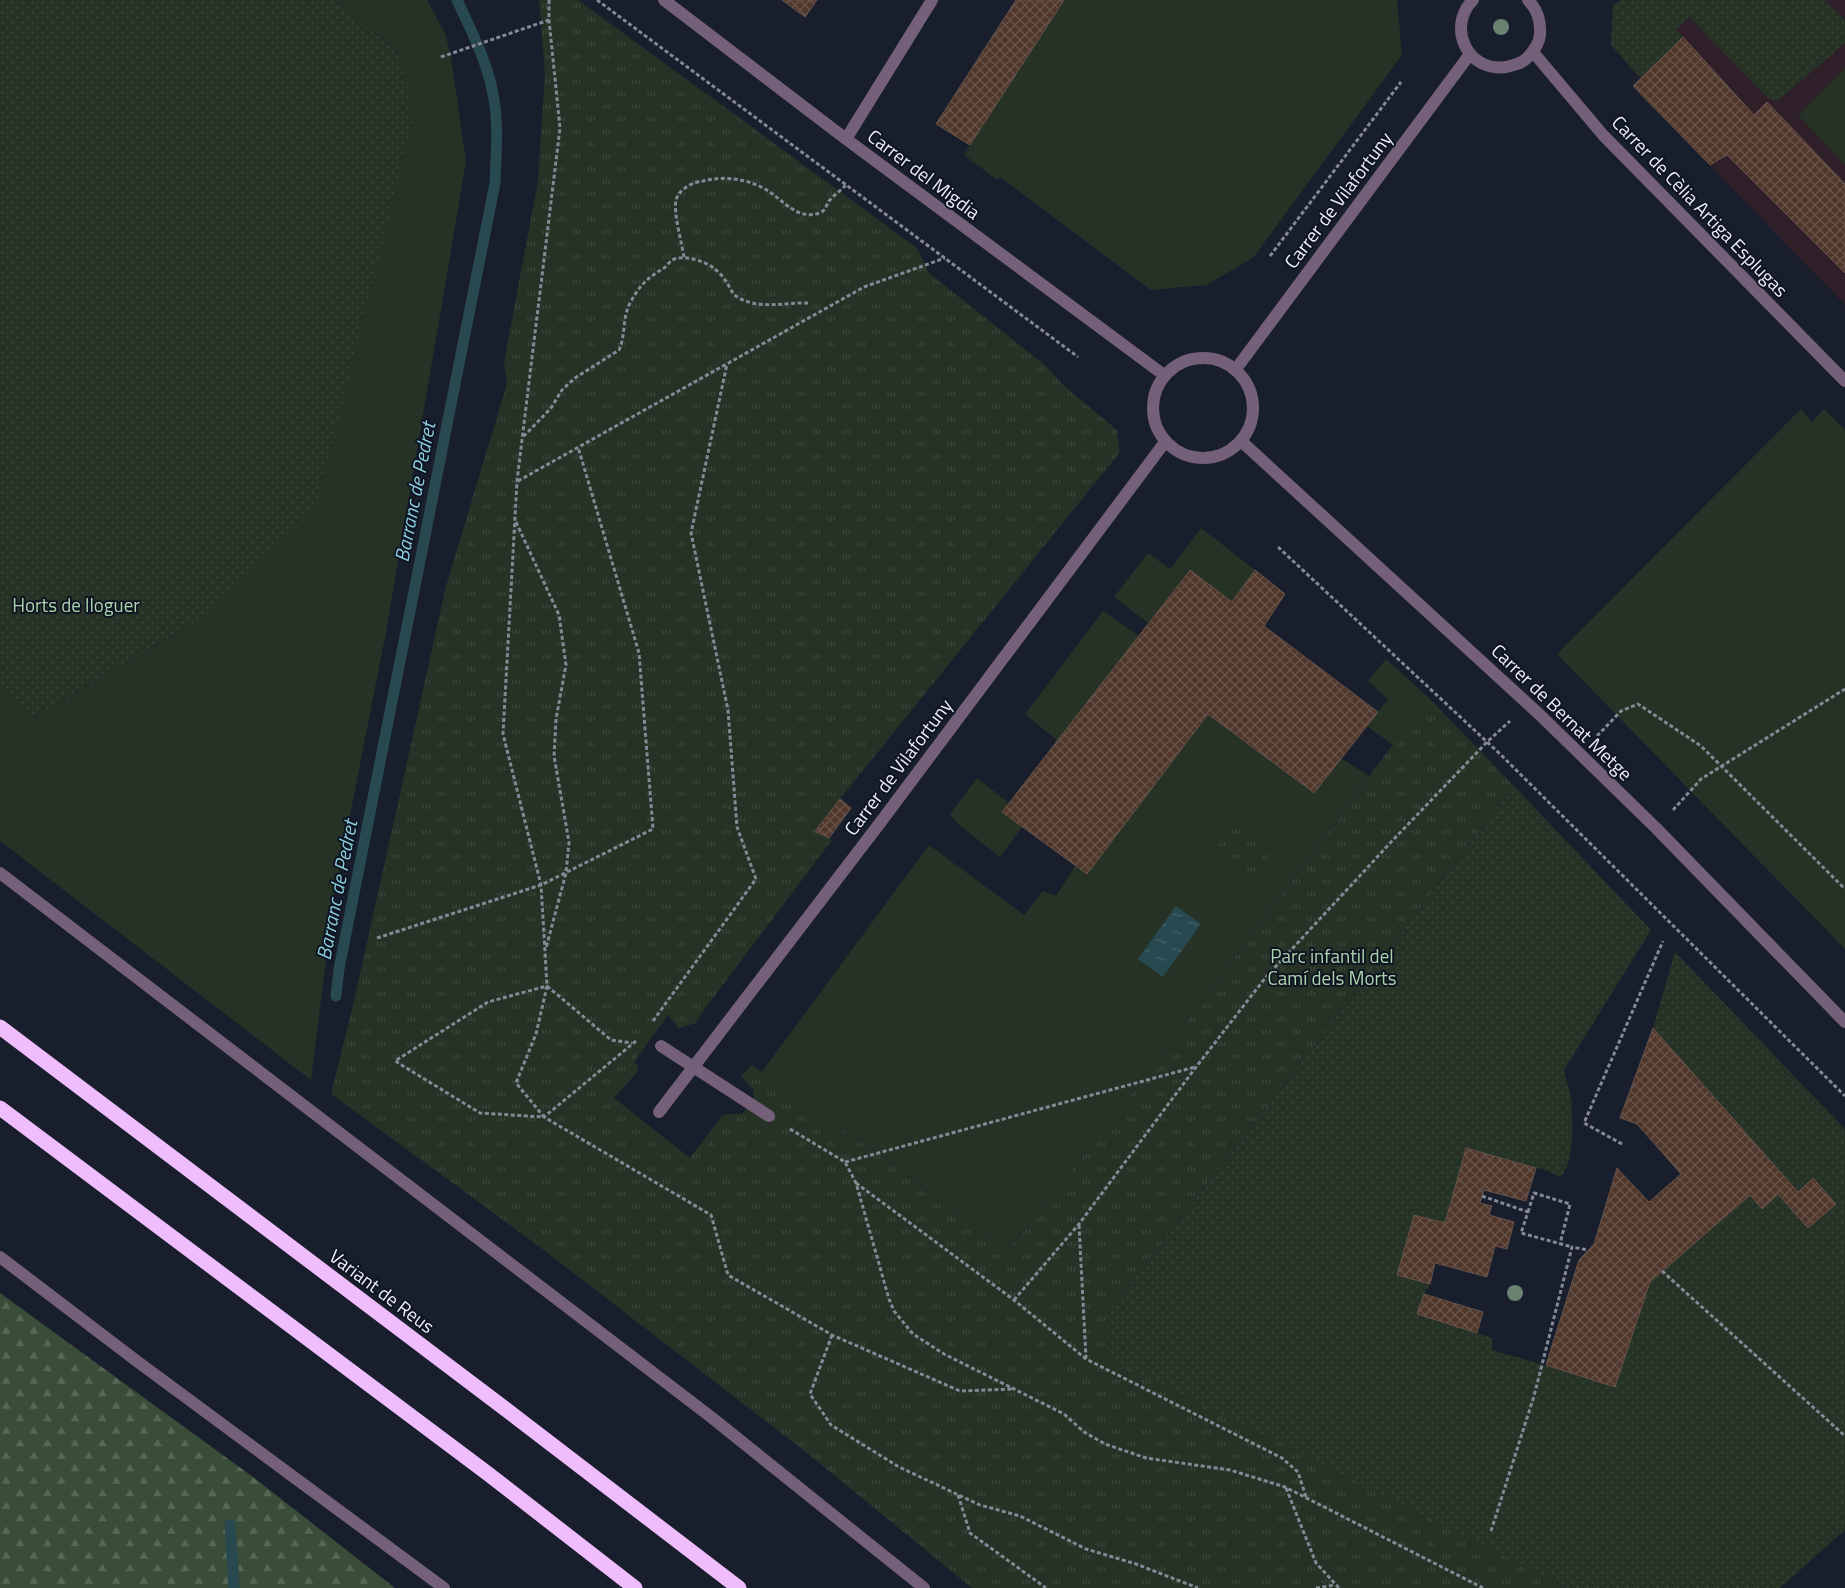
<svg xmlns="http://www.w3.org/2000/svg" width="1845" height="1588" viewBox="0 0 1845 1588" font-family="'Titillium Web',sans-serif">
<defs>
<pattern id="forest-firs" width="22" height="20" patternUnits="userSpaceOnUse" patternTransform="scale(1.25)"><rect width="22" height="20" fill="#394d39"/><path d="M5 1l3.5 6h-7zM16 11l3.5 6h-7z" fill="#566756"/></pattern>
<pattern id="park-tufts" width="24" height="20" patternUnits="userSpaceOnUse" patternTransform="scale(1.25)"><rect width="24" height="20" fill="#253225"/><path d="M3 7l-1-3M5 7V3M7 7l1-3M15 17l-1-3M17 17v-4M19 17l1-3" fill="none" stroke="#3a463b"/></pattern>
<pattern id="garden-dots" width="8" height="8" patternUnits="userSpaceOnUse" patternTransform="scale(1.25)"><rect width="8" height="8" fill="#253225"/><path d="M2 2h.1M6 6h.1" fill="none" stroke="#3a463b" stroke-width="1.8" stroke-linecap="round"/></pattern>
<pattern id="water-ripples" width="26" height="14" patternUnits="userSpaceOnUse" patternTransform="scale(1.25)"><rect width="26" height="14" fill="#27494f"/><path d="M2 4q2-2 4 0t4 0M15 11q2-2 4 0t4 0" fill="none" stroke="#466469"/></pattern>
<pattern id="building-cross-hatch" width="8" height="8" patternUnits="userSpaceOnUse" patternTransform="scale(1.25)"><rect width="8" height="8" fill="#50372b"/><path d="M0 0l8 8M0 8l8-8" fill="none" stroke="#69544a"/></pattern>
</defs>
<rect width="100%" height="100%" fill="#181e2c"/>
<!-- education -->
<path fill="#2f1f29" d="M 1621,0 L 1845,0 L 1845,305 L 1633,86 L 1640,78 L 1611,45 L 1613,5 Z"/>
<!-- grass -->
<path fill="#253225" d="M 335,0 L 427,0 L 446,35 L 453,70 L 466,162 L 387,627 L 334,897 L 311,1080 L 0,841 L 0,683 L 34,718 L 193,623 L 401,55 Z
M 1064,0 L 1397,0 L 1402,55 L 1253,258 L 1206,285 L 1151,290 L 1000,177 L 997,180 L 964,155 Z
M 1845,68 L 1845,165 L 1798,115 Z
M 1801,409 L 1812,422 L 1824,409 L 1845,430 L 1845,949 L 1557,654 Z
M 1201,528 L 1255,570 L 1232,602 L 1189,570 L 1148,623 L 1114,597 L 1148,553 L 1170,569 Z
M 1103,611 L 1139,636 L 1058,741 L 1025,714 Z
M 1386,659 L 1428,697 L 1393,745 L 1367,726 L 1388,699 L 1368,681 Z
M 1208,714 L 1313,793 L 1341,758 L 1369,776 L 1180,1031 L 1008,1251 L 883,1156 L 835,1126 L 761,1073 L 929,845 L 1024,915 L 1043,891 L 1056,896 L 1075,866 L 1087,873 Z
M 977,778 L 1009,803 L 1002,812 L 1022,827 L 1000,857 L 958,824 L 950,814 Z"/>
<!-- forest -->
<path fill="url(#forest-firs)" d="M 0,1293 L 253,1477 L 395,1588 L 0,1588 Z"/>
<!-- park -->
<path fill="url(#park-tufts)" d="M 539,0 L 578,0 L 917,248 L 929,273 L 1046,366 L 1063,385 L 1117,430 L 1120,452 L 815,830 L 832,840 L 698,1018 L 696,1023 L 679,1028 L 668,1015 L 634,1062 L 638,1066 L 638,1071 L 614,1098 L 690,1158 L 721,1117 L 726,1114 L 742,1114 L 754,1099 L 753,1089 L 741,1076 L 752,1065 L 835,1126 L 883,1156 L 1008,1251 L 1180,1031 L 1428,697 L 1514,786 L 1108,1313 L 1556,1581 L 1564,1588 L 972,1588 L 807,1453 L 532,1241 L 331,1094 L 356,992 L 446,586 L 507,384 L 504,362 L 538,181 L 545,74 Z
M 1238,819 L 1277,846 L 1250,881 L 1211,854 Z"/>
<!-- garden -->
<path fill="url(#garden-dots)" d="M 0,0 L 335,0 L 401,55 L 413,122 L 316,510 L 193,623 L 34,718 L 0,683 Z
M 1621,0 L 1824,0 L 1845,20 L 1845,43 L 1780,99 L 1774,101 L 1768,98 L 1689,17 L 1676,29 L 1683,37 L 1640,78 L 1611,45 L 1613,5 Z
M 1514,786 L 1651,930 L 1564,1070 C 1566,1079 1569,1088 1571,1097 C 1573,1116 1575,1165 1560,1177 L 1548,1171 L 1466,1148 L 1445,1223 L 1414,1215 L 1397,1275 L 1430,1284 L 1424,1294 L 1418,1314 L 1492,1338 L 1492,1350 L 1555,1368 L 1615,1387 L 1650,1282 L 1750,1195 L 1762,1208 L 1778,1194 L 1836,1204 L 1813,1179 L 1798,1192 L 1653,1028 L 1675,952 L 1845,1129 L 1845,1530 L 1780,1588 L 1564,1588 L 1556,1581 L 1108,1357 L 1108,1313 Z"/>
<!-- water -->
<path fill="url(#water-ripples)" d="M 1176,906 L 1201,924 L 1163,977 L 1138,959 Z"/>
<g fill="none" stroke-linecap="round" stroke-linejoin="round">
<!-- stream -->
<path stroke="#27494f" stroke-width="11" d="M 336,996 L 339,969 L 495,183 C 496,154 499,123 493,94 C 487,61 471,30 457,0
M 230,1525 L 234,1588"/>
</g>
<!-- building -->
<path fill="url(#building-cross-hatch)" stroke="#65524a" d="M 782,0 L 817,0 L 805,17 Z
M 1016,0 L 1064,0 L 970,145 L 936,124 Z
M 1683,37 L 1754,115 L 1767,102 L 1845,184 L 1845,273 L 1727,155 L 1710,165 L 1633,86 Z
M 1190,570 L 1232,602 L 1255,570 L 1285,594 L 1264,626 L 1378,712 L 1314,793 L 1208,714 L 1087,874 L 1002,812 Z
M 840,799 L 851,808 L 829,838 L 815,831 Z
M 1653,1028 L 1798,1192 L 1813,1178 L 1836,1204 L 1808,1228 L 1778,1194 L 1762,1209 L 1750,1195 L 1650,1282 L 1615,1387 L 1546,1365 L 1579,1260 L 1594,1244 L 1617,1168 L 1649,1202 L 1681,1174 L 1637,1124 L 1620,1118 Z
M 1466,1148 L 1536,1168 L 1526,1201 L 1484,1190 L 1480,1203 L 1492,1206 L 1489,1215 L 1514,1222 L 1507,1249 L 1495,1246 L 1487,1277 L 1435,1263 L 1430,1284 L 1397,1275 L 1414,1215 L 1445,1223 Z
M 1424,1294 L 1483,1312 L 1477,1333 L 1417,1314 Z"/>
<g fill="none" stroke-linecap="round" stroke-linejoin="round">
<!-- path -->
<path stroke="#858995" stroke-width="3" stroke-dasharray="4 2.5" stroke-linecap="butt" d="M 549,0 L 549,20 L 560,128 L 517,481 L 503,734 L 541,885 L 547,986 L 611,1040 L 632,1043
M 597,0 L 1078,357
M 441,57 L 549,20
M 1270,256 L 1401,82
M 684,257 C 682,244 673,212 676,200 C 679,189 693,182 703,181 C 723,176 744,178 763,188 C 780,196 794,219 816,214 C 818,214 822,212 823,211 C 826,208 827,204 829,201 C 834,195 841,190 846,185
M 523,436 L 526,434 L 551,408 L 562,390 L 575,378 L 619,350 C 626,335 622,318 630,303 C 640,285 647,278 664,268 C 667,266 669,262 672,260 C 684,254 705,261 715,269 C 718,272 723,276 725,280 C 730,286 731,294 739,298 C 761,310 785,302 810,303
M 518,481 L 864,287 L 945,258
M 516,522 L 559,615 L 566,665 L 556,719 L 554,756 L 569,842 L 566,873 L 546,948
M 1278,547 L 1500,754 L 1845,1096
M 1597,736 L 1621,711 L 1638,704 L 1701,746 L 1845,889
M 1673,810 L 1701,779 L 1845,689
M 377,938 L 541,885 L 653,829 L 639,653 L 578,447
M 547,986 L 536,1034 L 516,1083 L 544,1117 L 480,1113 L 395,1061 L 488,1002 Z
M 653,1021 L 756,879 L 737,827 L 728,710 L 691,533 L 727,364
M 636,1041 L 544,1117 L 711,1215 L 728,1275 L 832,1335 L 960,1391 L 1013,1389
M 790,1129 L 845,1162 L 856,1183 L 889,1299 L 894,1311 L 913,1334 L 944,1354 L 1064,1414 L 1084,1432 L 1105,1444 L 1146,1458 L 1230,1470 L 1285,1487 L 1483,1588
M 1622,1144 L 1584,1123 L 1663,941
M 845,1162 L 1195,1067
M 856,1183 L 1014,1300 L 1086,1359 L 1282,1458 L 1298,1472 L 1306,1497
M 1482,1196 L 1528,1212 L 1521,1233 L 1572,1247
M 1528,1212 L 1534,1193 L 1570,1204 L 1560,1244
M 1079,1225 L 1086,1358
M 1662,1271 L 1845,1436
M 1014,1300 L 1079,1224 L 1196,1067 L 1266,977 L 1393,840 L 1487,742 L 1510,721
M 832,1335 L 810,1394 L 831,1425 L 899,1467 L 980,1505 L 1020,1516 L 1086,1549 L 1136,1564 L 1198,1588
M 1286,1488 L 1316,1563 L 1339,1588
M 958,1495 L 970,1533 L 1046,1588
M 1491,1531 L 1534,1396 L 1572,1247 L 1588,1250
M 1316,1588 L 1335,1585"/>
<!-- minor -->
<path stroke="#746079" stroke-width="12" d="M 664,0 L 846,139 L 1164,375
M 1473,0 C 1446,27 1468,73 1506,67 C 1514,65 1521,64 1527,58 C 1533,52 1539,44 1540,35 C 1541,21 1538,10 1528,0
M 1533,52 L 1603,135 L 1845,381
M 846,139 L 932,0
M1153 408a50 50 0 1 1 100 0a50 50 0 1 1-100 0Z
M 1236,369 L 1470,54
M 1241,441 L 1540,715 L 1656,828 L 1845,1022
M 661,1046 L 769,1116
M 659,1112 L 880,823 L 1165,442"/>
<!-- tertiary -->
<path stroke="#746079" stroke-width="12" d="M 0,873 L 711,1417 L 924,1588
M 0,1257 L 138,1362 L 444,1588"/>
<!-- motorway -->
<path stroke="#efbdfc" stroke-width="15" d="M 0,1027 L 508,1411 L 739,1588
M 0,1108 L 487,1473 L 635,1588"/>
</g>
<!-- trees -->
<g fill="#698272">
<circle cx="1501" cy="27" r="8"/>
<circle cx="1515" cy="1293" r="8"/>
</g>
<g text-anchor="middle" stroke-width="4" stroke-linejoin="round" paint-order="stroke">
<!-- street labels -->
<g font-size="19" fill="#eaeef8" stroke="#0f1422">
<text transform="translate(924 174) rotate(37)" y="7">Carrer del Migdia</text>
<text transform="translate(1338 200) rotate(-53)" y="7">Carrer de Vilafortuny</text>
<text transform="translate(1700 206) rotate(46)" y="7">Carrer de Cèlia Artiga Esplugas</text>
<text transform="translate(1562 712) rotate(44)" y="7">Carrer de Bernat Metge</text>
<text transform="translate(898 767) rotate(-53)" y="7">Carrer de Vilafortuny</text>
<text transform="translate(382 1291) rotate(37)" y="7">Variant de Reus</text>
</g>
<!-- park labels -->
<g font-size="19" fill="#acd4ac" stroke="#0f1422">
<text x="76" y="612">Horts de lloguer</text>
<text x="1332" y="963">Parc infantil del<tspan x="1332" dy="22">Camí dels Morts</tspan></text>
</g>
<!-- water labels -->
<g font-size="20" font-style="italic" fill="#8bcfdc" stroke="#0f1422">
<text transform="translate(415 492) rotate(-79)" y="7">Barranc de Pedret</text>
<text transform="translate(337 890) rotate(-79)" y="7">Barranc de Pedret</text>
</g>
</g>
</svg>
